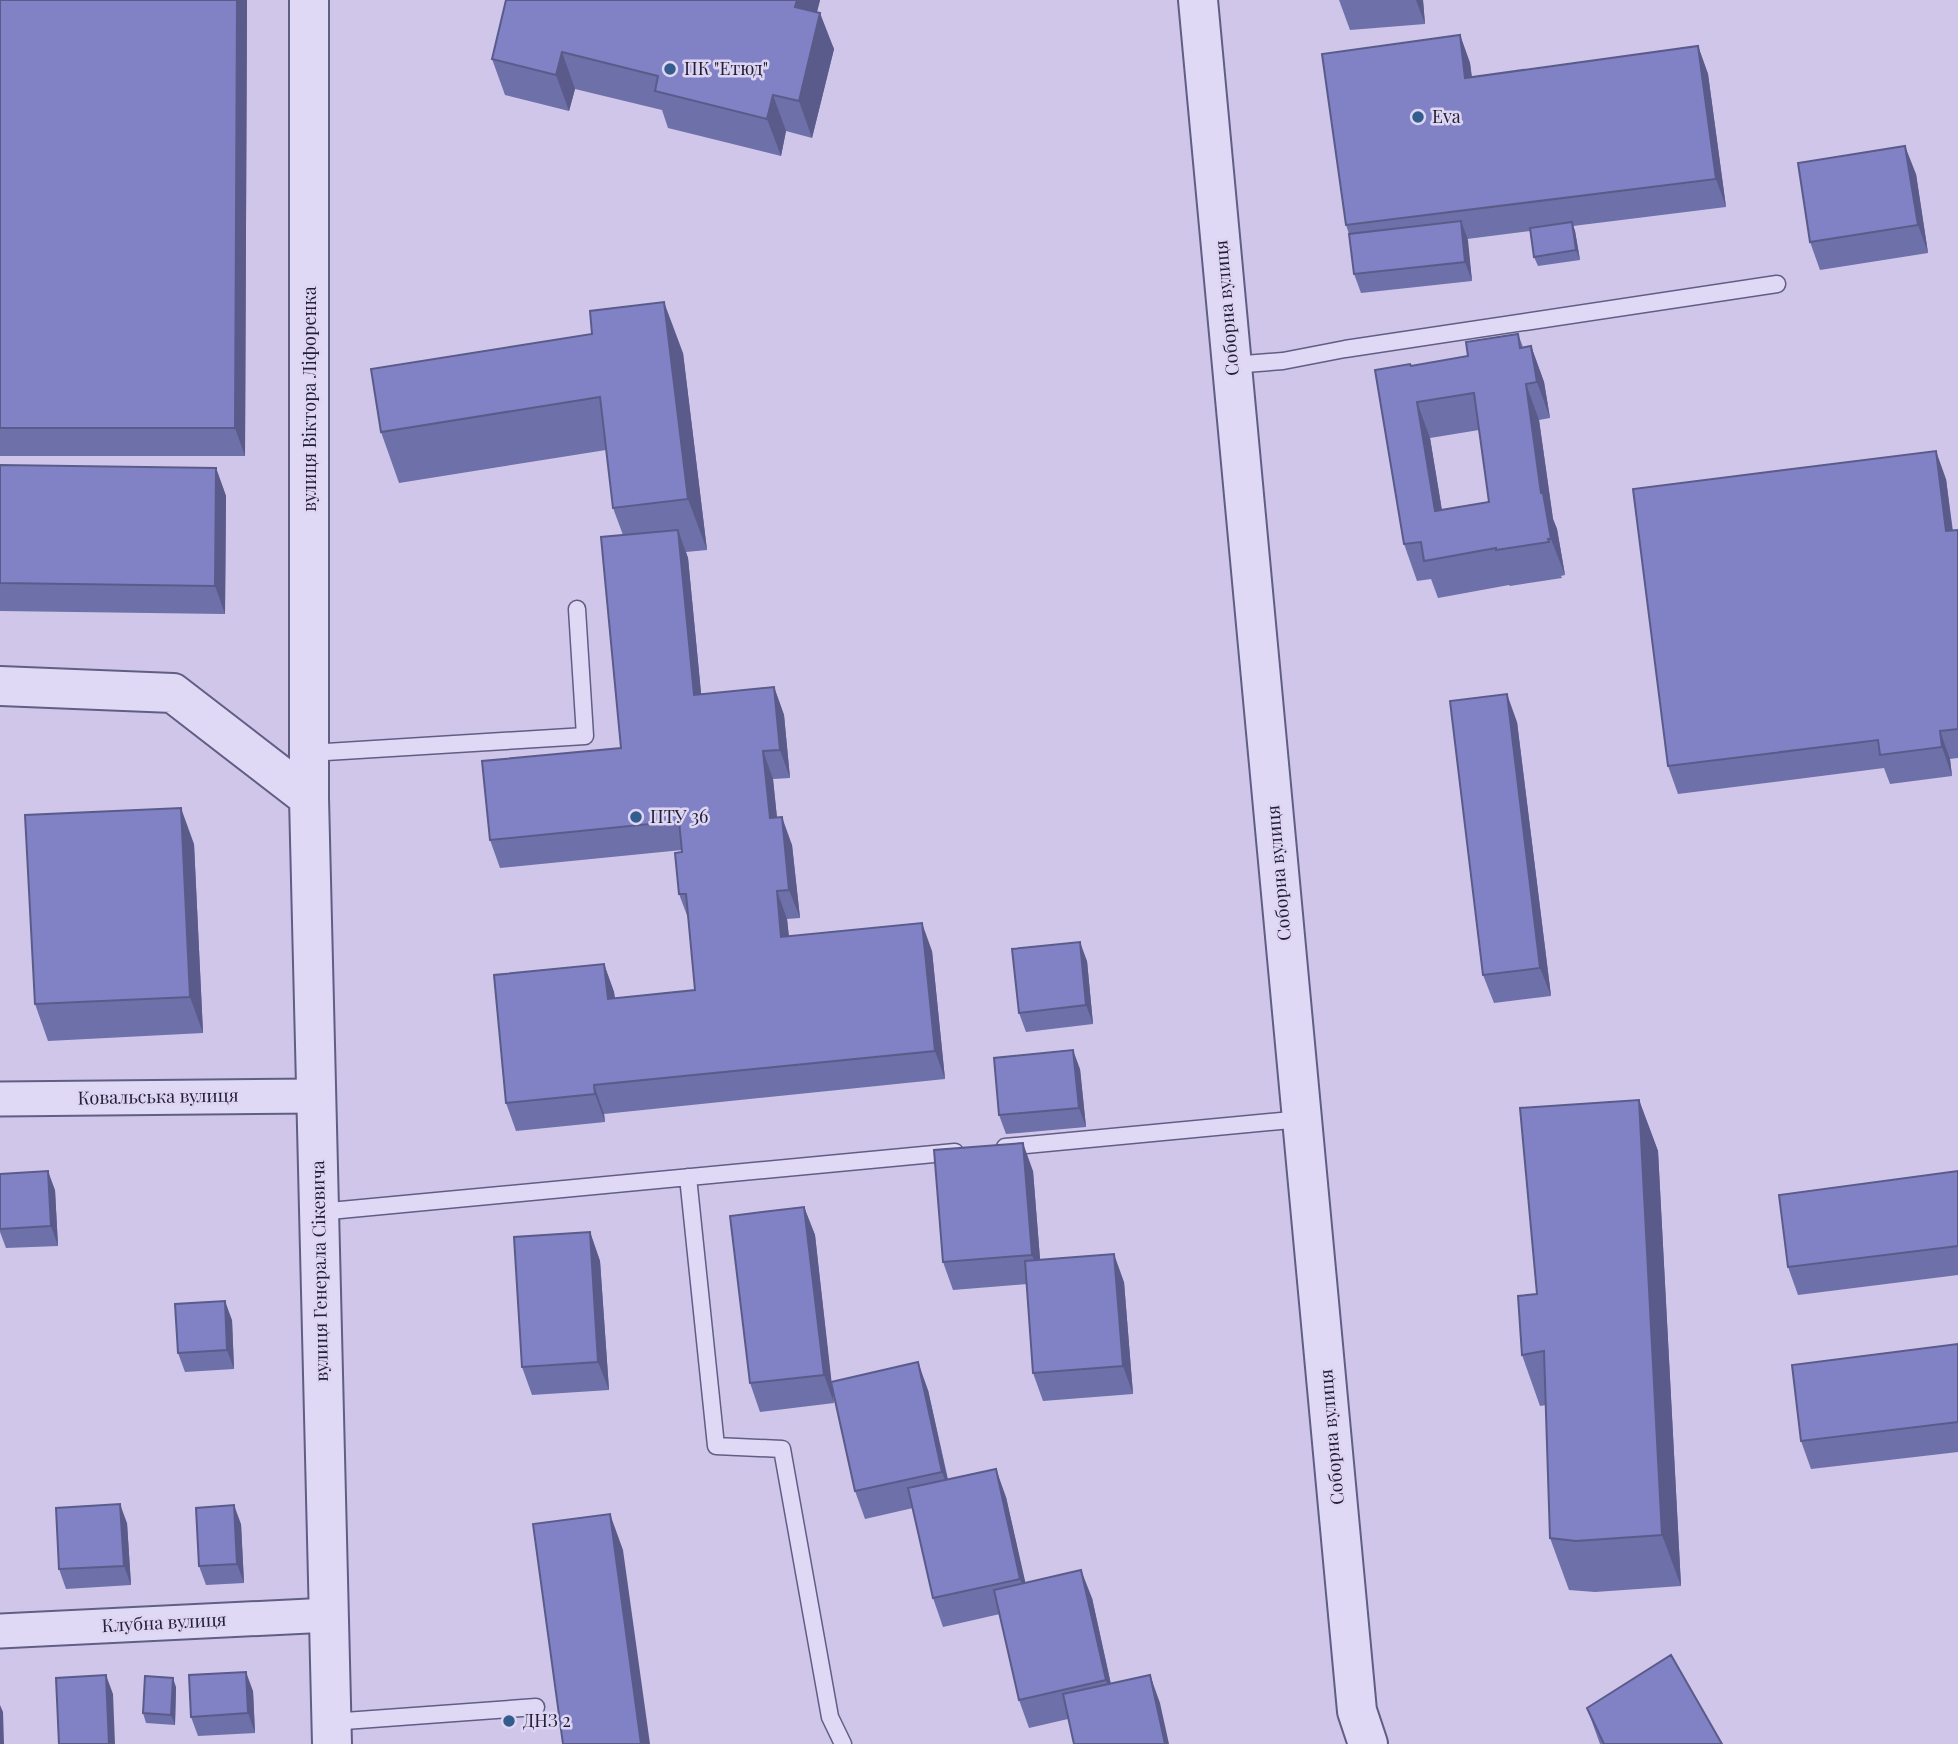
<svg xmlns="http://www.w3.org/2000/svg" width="1958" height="1744" viewBox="0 0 1958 1744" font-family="'Playfair Display',serif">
<rect width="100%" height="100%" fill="#cfc6ea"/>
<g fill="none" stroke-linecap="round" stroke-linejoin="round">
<!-- service casing -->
<g stroke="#615e84" stroke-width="19">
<path id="service" d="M 1232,365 L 1283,361 L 1345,349 L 1777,284
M 310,753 L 585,736 L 577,609
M 1005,1147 L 1302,1119
M 688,1177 L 716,1446 L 782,1449 L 830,1717 L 843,1744
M 319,1212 L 955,1152
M 331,1722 L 536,1707"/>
</g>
<!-- minor casing -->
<g stroke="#615e84" stroke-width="37">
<path id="minor" d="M 0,1099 L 316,1096
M 0,1631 L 329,1615"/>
</g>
<!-- tertiary casing -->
<g stroke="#615e84" stroke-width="42">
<path id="tertiary" d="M 309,0 L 309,798 L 332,1744
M 1198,0 L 1357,1711 L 1368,1744
M 0,686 L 173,693 L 309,798"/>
</g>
<!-- service -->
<use href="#service" stroke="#e0d9f6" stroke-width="16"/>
<!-- minor -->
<use href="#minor" stroke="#e0d9f6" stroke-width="33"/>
<!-- tertiary -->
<use href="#tertiary" stroke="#e0d9f6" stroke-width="38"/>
</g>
<!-- wall -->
<path fill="#6e70a9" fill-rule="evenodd" d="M 0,0 L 247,0 L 245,456 L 0,456 Z
M 506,0 L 820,0 L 817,12 L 834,49 L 812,138 L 786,131 L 781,156 L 668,128 L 662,110 L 575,89 L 569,111 L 505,95 L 492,59 Z
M 1339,0 L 1423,0 L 1425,24 L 1350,30 Z
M 1460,35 L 1470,63 L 1472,77 L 1698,46 L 1708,74 L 1726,207 L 1573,226 L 1575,231 L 1580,260 L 1538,266 L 1534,257 L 1530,231 L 1467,239 L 1472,281 L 1361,293 L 1354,274 L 1349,234 L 1346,225 Z
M 1916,174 L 1928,253 L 1820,270 L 1810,242 Z
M 1518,334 L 1523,347 L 1531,346 L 1544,382 L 1550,418 L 1539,420 L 1553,519 L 1557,529 L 1565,575 L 1561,576 L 1562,578 L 1510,586 L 1509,585 L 1438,598 L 1431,579 L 1417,581 L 1404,544 L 1411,366 L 1468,356 ZM 1479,430 L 1489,502 L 1442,510 L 1430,438 Z
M 683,353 L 707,550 L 686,552 L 688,558 L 701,694 L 774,687 L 784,715 L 790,778 L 773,779 L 777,818 L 792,845 L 800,918 L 787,919 L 789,937 L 932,951 L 945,1079 L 604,1114 L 605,1122 L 516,1131 L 506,1103 L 604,964 L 614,992 L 615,998 L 695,990 L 688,918 L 679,894 L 682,850 L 500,868 L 490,840 L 621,748 L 623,535 L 613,508 L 606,450 L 399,483 L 381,432 Z
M 0,465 L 216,468 L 226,496 L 225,614 L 0,611 Z
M 1946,479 L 1953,531 L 1958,530 L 1958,758 L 1950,759 L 1952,776 L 1890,784 L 1884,768 L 1678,794 L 1668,766 Z
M 1517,722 L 1551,996 L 1494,1003 L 1483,975 Z
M 194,844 L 203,1033 L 48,1041 L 35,1004 Z
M 1087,961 L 1093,1024 L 1026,1032 L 1019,1013 Z
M 1080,1069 L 1086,1127 L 1006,1134 L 999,1115 Z
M 1639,1100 L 1658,1151 L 1681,1586 L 1595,1592 L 1569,1590 L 1550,1538 L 1546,1405 L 1540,1406 L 1522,1355 L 1537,1294 Z
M 1033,1171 L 1040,1260 L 1124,1282 L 1133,1394 L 1043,1401 L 1033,1373 L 1027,1284 L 953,1290 L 943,1262 Z
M 1958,1171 L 1958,1275 L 1798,1295 L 1788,1267 Z
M 0,1174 L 55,1190 L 58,1246 L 6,1248 L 0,1232 Z
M 804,1207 L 815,1235 L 831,1381 L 928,1390 L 948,1479 L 1006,1497 L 1025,1583 L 1092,1598 L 1111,1684 L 1160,1703 L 1068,1719 L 1029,1728 L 1019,1700 L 1000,1614 L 943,1627 L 933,1598 L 913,1508 L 865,1519 L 855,1491 L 832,1388 L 834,1403 L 760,1412 L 750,1383 Z
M 590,1232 L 600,1261 L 609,1390 L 532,1395 L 522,1367 Z
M 232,1320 L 234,1369 L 185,1372 L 178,1353 Z
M 1958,1344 L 1958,1452 L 1811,1469 L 1801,1441 Z
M 127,1523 L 131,1585 L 66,1589 L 59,1569 Z
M 241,1524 L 244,1583 L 206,1585 L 199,1566 Z
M 176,1687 L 175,1725 L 146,1723 L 143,1713 Z
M 253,1691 L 255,1733 L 198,1736 L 191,1717 Z
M 1587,1708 L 1722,1744 L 1600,1744 Z"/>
<!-- shaded-wall -->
<path fill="#5a5b8a" d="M 237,0 L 247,0 L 245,456 L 235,428 Z
M 797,0 L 820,0 L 809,43 L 795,7 Z
M 1416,0 L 1423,0 L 1425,24 Z
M 820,13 L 834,49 L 812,138 L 799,101 Z
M 1460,35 L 1470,63 L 1475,106 L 1465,78 Z
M 1698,46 L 1708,74 L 1726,207 L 1716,179 Z
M 562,52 L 575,89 L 569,111 L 556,75 Z
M 773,95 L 786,131 L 781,156 L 767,119 Z
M 1905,146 L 1916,174 L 1928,253 L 1918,225 Z
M 1461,221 L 1468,240 L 1472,281 L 1465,262 Z
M 1572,222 L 1575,231 L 1580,260 L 1576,250 Z
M 664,302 L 683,353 L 707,550 L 688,499 Z
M 1531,346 L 1544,382 L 1550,418 L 1537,382 Z
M 1526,384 L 1539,420 L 1553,519 L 1557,529 L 1565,575 L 1551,539 L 1541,493 Z
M 1417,402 L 1430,438 L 1448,548 L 1435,511 Z
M 1936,451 L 1946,479 L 1956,560 L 1946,531 Z
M 216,468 L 226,496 L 225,614 L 215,586 Z
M 678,530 L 688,558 L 704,723 L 694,695 Z
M 774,687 L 784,715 L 790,778 L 780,750 Z
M 1507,694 L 1517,722 L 1551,996 L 1540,968 Z
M 1940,731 L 1950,759 L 1952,776 L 1942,747 Z
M 763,751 L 773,779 L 780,847 L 770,818 Z
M 181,808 L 194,844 L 203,1033 L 190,997 Z
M 782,817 L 792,845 L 800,918 L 789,890 Z
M 777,891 L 787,919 L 792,966 L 781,937 Z
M 922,923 L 932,951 L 945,1079 L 935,1051 Z
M 1080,942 L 1087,961 L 1093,1024 L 1086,1005 Z
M 604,964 L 614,992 L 618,1027 L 608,999 Z
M 1073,1050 L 1080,1069 L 1086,1127 L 1079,1108 Z
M 594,1085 L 604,1114 L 605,1122 L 595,1094 Z
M 1639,1100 L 1658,1151 L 1681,1586 L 1662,1535 Z
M 1023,1143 L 1033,1171 L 1042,1283 L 1032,1255 Z
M 48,1171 L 55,1190 L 58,1246 L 51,1226 Z
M 804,1207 L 815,1235 L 834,1403 L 824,1375 Z
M 590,1232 L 600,1261 L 609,1390 L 598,1362 Z
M 1114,1254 L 1124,1282 L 1133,1394 L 1123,1366 Z
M 225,1301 L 232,1320 L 234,1369 L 227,1350 Z
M 918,1362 L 928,1390 L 952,1500 L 942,1472 Z
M 996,1469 L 1006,1497 L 1031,1607 L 1020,1579 Z
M 120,1504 L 127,1523 L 131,1585 L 124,1566 Z
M 234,1505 L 241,1524 L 244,1583 L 237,1564 Z
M 610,1514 L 623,1550 L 650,1744 L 641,1744 Z
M 1081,1570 L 1092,1598 L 1116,1708 L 1106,1680 Z
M 246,1672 L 253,1691 L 255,1733 L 248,1713 Z
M 106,1675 L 113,1694 L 115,1744 L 109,1744 Z
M 1150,1675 L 1160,1703 L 1169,1744 L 1165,1744 Z
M 173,1678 L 176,1687 L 175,1725 L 171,1715 Z
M 0,1705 L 3,1712 L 4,1744 L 0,1744 Z"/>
<!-- building -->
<path fill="#8082c5" stroke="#5a5b8a" stroke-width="2" fill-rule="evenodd" d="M 0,0 L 237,0 L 235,428 L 0,428 Z
M 506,0 L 797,0 L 795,7 L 820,13 L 799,101 L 773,95 L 767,119 L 655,91 L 658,76 L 562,52 L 556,75 L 492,59 Z
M 1460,35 L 1465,78 L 1698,46 L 1716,179 L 1346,225 L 1322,54 Z
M 1905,146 L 1918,225 L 1810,242 L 1798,163 Z
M 1461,221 L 1465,262 L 1354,274 L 1349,234 Z
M 1572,222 L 1576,250 L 1534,257 L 1530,228 Z
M 664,302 L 688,499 L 613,508 L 600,397 L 381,432 L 371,369 L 592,334 L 590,311 Z
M 1518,334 L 1520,348 L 1531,346 L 1537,382 L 1526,384 L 1541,493 L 1543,493 L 1551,539 L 1548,539 L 1549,542 L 1496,550 L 1496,548 L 1424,561 L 1421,542 L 1404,544 L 1375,370 L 1410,364 L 1411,366 L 1468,356 L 1466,342 ZM 1474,393 L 1489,502 L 1435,511 L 1417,402 Z
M 1936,451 L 1946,531 L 1958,530 L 1958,729 L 1940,731 L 1942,747 L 1880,755 L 1878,740 L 1668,766 L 1633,489 Z
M 0,465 L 216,468 L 215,586 L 0,583 Z
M 678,530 L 694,695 L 774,687 L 780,750 L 763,751 L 770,818 L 782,817 L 789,890 L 777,891 L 781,937 L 922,923 L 935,1051 L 594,1085 L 595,1094 L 506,1103 L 494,975 L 604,964 L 608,999 L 695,990 L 686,894 L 679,894 L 675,853 L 682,852 L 679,821 L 490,840 L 482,761 L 621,748 L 601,537 Z
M 1507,694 L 1540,968 L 1483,975 L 1450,701 Z
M 181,808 L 190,997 L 35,1004 L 25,815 Z
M 1080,942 L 1086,1005 L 1019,1013 L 1012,949 Z
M 1073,1050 L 1079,1108 L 999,1115 L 994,1058 Z
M 1639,1100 L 1662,1535 L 1576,1541 L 1550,1538 L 1544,1351 L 1522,1355 L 1518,1296 L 1537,1294 L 1520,1108 Z
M 1023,1143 L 1032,1255 L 943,1262 L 934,1150 Z
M 48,1171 L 51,1226 L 0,1229 L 0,1174 Z
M 1958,1171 L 1958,1246 L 1788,1267 L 1779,1195 Z
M 804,1207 L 824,1375 L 750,1383 L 730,1216 Z
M 590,1232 L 598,1362 L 522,1367 L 514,1237 Z
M 1114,1254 L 1123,1366 L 1033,1373 L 1025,1261 Z
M 225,1301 L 227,1350 L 178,1353 L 175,1304 Z
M 1958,1344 L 1958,1422 L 1801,1441 L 1792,1365 Z
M 918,1362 L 942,1472 L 855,1491 L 831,1382 Z
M 996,1469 L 1020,1579 L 933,1598 L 908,1488 Z
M 120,1504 L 124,1566 L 59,1569 L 56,1508 Z
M 234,1505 L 237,1564 L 199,1566 L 196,1508 Z
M 610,1514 L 641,1744 L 563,1744 L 533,1524 Z
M 1081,1570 L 1106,1680 L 1019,1700 L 994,1590 Z
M 1671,1655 L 1722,1744 L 1604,1744 L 1587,1708 Z
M 246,1672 L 248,1713 L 191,1717 L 189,1675 Z
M 106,1675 L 109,1744 L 59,1744 L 56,1678 Z
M 1150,1675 L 1165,1744 L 1074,1744 L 1063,1694 Z
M 145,1676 L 173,1678 L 171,1715 L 143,1713 Z"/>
<!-- markers -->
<g fill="#335d8d" stroke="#ddd5f2" stroke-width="2.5">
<circle cx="670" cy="69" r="7"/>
<circle cx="1418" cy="117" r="7"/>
<circle cx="636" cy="817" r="7"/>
<circle cx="509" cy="1721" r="7"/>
</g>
<g text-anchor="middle" stroke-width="5" stroke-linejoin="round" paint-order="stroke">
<!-- poi labels -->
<g font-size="18" fill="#212036" stroke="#ddd5f2" text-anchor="start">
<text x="684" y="75">ПК "Етюд"</text>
<text x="1432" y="123">Eva</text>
<text x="650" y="823">ПТУ 36</text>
<text x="523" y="1727">ДНЗ 2</text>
</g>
<!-- street labels -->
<g font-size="18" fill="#212036" stroke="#ddd5f2">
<text transform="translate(1227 308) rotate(-95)" y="6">Соборна вулиця</text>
<text transform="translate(310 399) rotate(-90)" y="6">вулиця Віктора Ліфоренка</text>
<text transform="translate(1279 873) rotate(-95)" y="6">Соборна вулиця</text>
<text transform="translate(158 1097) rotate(-1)" y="6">Ковальська вулиця</text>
<text transform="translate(320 1271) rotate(-91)" y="6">вулиця Генерала Сікевича</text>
<text transform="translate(1332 1437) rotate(-95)" y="6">Соборна вулиця</text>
<text transform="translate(164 1623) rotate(-3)" y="6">Клубна вулиця</text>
</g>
</g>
</svg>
